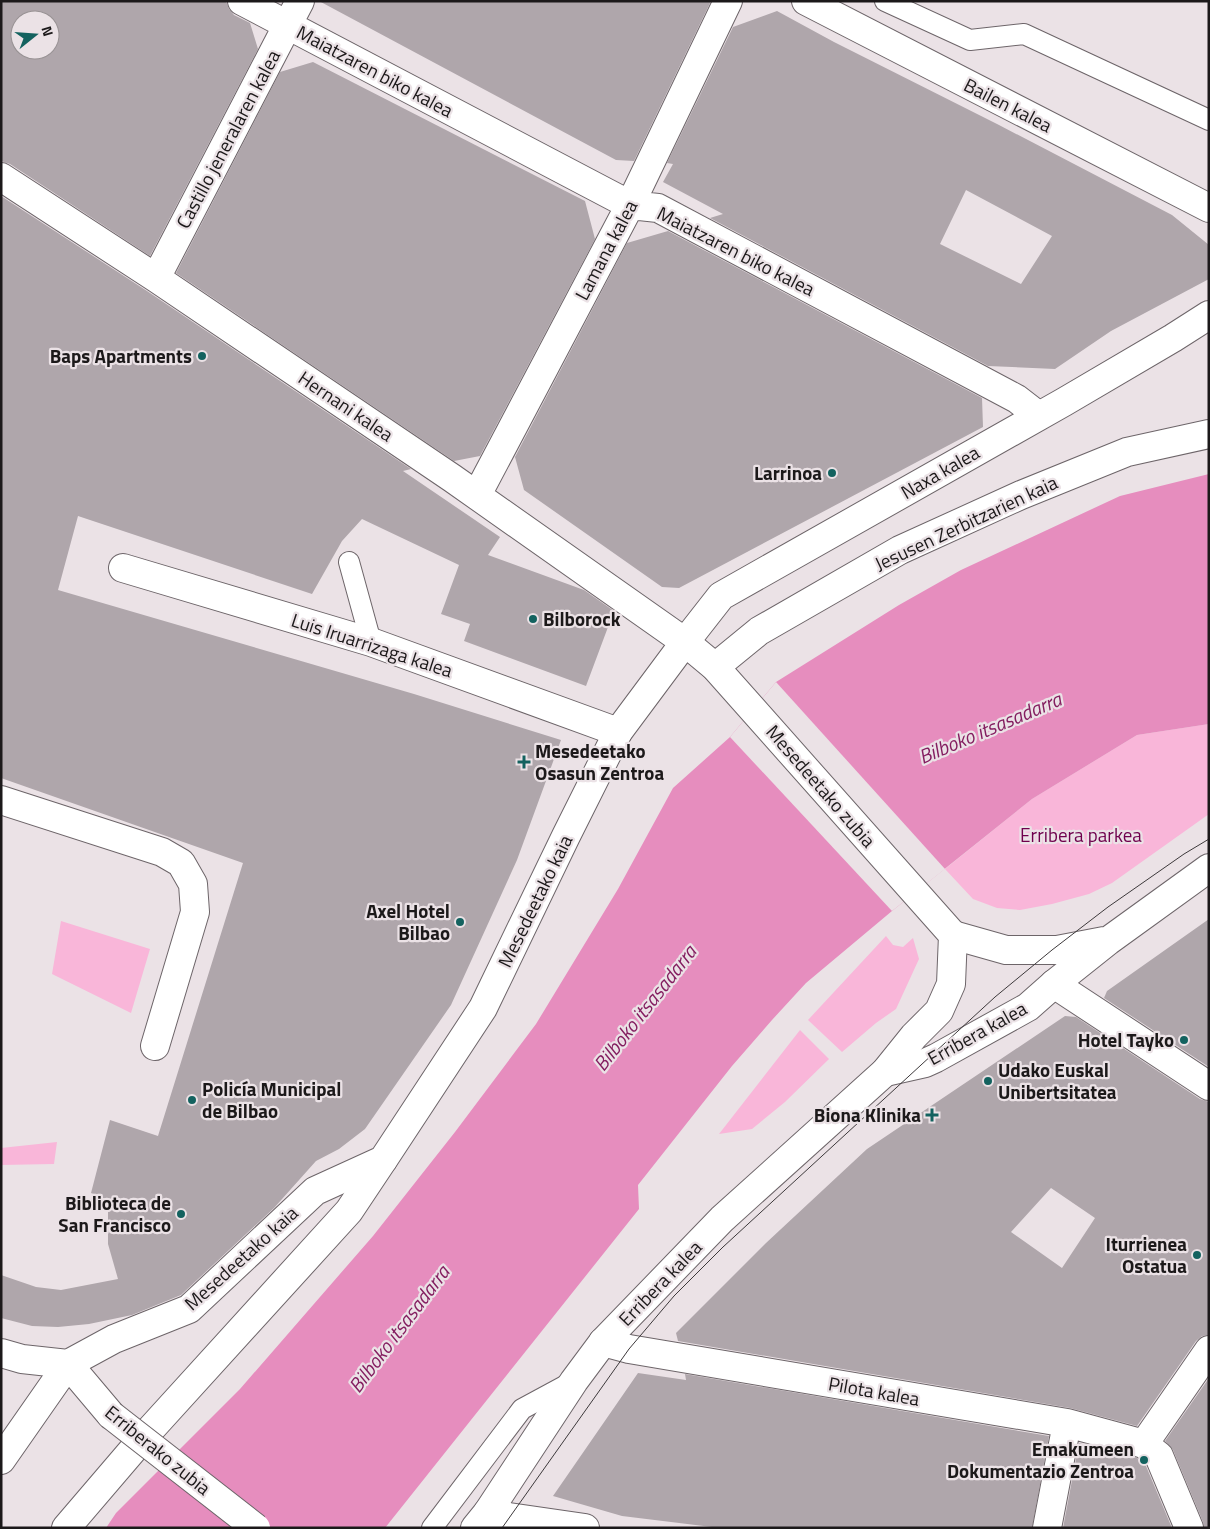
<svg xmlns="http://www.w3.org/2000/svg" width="1210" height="1529" viewBox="0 0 1210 1529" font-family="'Titillium Web',sans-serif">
<rect width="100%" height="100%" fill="#ebe2e6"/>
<!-- green -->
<path fill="#f9b6d9" d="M 1209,724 L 1209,814 L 1112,883 L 1089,894 L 1052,904 L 1020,910 L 997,908 L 973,899 L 945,869 L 1032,799 L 1137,735 Z
M 61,921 L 150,949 L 131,1013 L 52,974 Z
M 886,936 L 893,945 L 903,947 L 913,938 L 919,959 L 896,1009 L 876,1023 L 842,1052 L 808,1020 Z
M 800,1030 L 829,1059 L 785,1102 L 752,1129 L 719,1134 Z
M 57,1142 L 54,1164 L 1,1165 L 1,1148 Z"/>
<!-- water -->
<path fill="#e68dbe" d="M 1209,474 L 1209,724 L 1137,735 L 1032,799 L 892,911 L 806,983 L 772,1020 L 732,1066 L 638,1185 L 639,1209 L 385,1528 L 106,1528 L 116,1513 L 240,1389 L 373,1236 L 455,1132 L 536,1024 L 618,889 L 673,788 L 730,737 L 776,682 L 899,605 L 961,570 L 1120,496 Z"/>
<!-- pier -->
<path fill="#ebe2e6" d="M 776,682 L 945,869 L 892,911 L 730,737 Z"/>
<!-- building -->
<path fill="#afa6ab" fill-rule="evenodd" d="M 1,1 L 226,1 L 229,9 L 234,15 L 250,23 L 258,49 L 150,256 L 10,164 L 1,161 ZM 20,20 L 50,20 L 50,50 L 20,50 Z
M 319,1 L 711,1 L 634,161 L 616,160 Z
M 777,11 L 834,42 L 999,125 L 1172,215 L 1209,245 L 1209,279 L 1111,331 L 1055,369 L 988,366 L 710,218 L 723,214 L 663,182 L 673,164 L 667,163 L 733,27 ZM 966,190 L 1052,236 L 1021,284 L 940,244 Z
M 313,62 L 585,201 L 595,239 L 480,456 L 454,461 L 176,273 L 280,72 Z
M 1,196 L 147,291 L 411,469 L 403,471 L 500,537 L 488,555 L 584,590 L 614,611 L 586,686 L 464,641 L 470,624 L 441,614 L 459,565 L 362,519 L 342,541 L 312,594 L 78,516 L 58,590 L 414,694 L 561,740 L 517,860 L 451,1005 L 365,1129 L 339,1149 L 316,1161 L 274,1208 L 181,1295 L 132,1315 L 89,1324 L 58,1327 L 32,1326 L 1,1318 L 1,1275 L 36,1287 L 61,1290 L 118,1279 L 108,1244 L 108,1200 L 91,1193 L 110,1120 L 158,1136 L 243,863 L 1,778 Z
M 668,231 L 982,398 L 983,427 L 679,588 L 662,587 L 524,490 L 515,457 L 627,243 Z
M 1209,919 L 1209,1067 L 1104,998 L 1107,991 Z
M 1065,1016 L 1076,1017 L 1200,1099 L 1209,1102 L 1209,1335 L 1202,1336 L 1196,1341 L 1137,1426 L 1070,1408 L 678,1341 L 676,1333 L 766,1243 L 867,1149 ZM 1051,1188 L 1095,1218 L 1062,1268 L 1011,1232 Z
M 638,1373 L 686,1380 L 685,1374 L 1049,1436 L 1032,1528 L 720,1528 L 622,1516 L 553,1496 Z
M 1209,1378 L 1209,1528 L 1204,1528 L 1203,1522 L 1173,1450 L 1165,1441 Z
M 1079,1443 L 1137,1458 L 1146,1466 L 1172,1528 L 1063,1528 Z"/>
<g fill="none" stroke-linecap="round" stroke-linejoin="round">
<!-- service casing -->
<g stroke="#6d6569" stroke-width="22">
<path id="service" d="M 885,1 L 970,40 L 1024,34 L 1209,120
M 349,562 L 371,642
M 432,1528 L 522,1409 L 572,1382"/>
</g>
<!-- pedestrian casing -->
<g stroke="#6d6569" stroke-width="30">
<path id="pedestrian" d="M 1054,984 L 1209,1086
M 603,1342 L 629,1349 L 1067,1423 L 1144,1444 L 1159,1456 L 1189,1528
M 68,1364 L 111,1415
M 1144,1444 L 1209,1350
M 488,1512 L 509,1517 L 585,1528
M 66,1528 L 149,1431 L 349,1211 L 383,1160
M 1047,1528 L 1067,1423"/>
</g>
<!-- minor casing -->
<g stroke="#6d6569" stroke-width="30">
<path id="minor" d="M 242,1 L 630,205 L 658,208 L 1017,399 L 1039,416
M 806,1 L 1209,208
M 1,177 L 156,278 L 452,478 L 685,642 L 721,596 L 1064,402 L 1173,338 L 1209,315
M 156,278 L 300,1
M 477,495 L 630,205 L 728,1
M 123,568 L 371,642 L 618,732
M 715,667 L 759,631 L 900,550 L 1021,495 L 1127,452 L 1209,434
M 1,800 L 162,852 L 181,863 L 193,884 L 195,912 L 155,1046
M 953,935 L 1006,950 L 1057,950 L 1104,941
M 885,1072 L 925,1063 L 936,1058 L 1028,1007 L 1054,984 L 1108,941 L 1209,868
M 1,1460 L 68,1364"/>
</g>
<!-- tertiary casing -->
<g stroke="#6d6569" stroke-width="30">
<path id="tertiary" d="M 1,1353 L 22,1359 L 68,1364 L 114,1339 L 189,1309 L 315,1191 L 383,1160 L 483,1008 L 566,836 L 618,732 L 685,642 L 715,667 L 953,935 L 951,984 L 939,1011 L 914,1036 L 885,1072 L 722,1219 L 603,1342 L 574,1381 L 488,1512 L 475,1528"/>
</g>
<!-- service -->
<use href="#service" stroke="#fff" stroke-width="20"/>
<!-- pedestrian -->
<use href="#pedestrian" stroke="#fff" stroke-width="28"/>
<!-- minor -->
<use href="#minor" stroke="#fff" stroke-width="28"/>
<!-- tertiary -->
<use href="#tertiary" stroke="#fff" stroke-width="28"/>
<!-- tram -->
<path stroke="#3d393b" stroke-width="1" d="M 502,1528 L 629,1349 L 674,1296 L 723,1247 L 995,997 L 1052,950 L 1108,907 L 1184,854 L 1209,839"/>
<!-- pedestrian-bridge casing -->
<g stroke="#6d6569" stroke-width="30" stroke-linecap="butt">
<path id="pedestrian-bridge" d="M 111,1415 L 256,1528"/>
</g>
<!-- pedestrian-bridge -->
<use href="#pedestrian-bridge" stroke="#fff" stroke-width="28"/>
</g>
<!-- markers -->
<g fill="#13625f" stroke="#ebe2e6" stroke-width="2">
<circle cx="202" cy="356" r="5"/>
<circle cx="832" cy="473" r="5"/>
<circle cx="533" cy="619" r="5"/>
<path d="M521.5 754.5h5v5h5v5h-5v5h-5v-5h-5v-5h5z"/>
<circle cx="460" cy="922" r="5"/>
<circle cx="1184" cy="1040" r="5"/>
<circle cx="988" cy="1081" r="5"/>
<circle cx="192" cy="1100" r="5"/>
<path d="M929.5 1107.5h5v5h5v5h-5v5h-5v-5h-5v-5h5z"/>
<circle cx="181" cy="1214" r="5"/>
<circle cx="1197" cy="1255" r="5"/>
<circle cx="1144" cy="1460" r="5"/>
</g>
<g text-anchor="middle" stroke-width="4.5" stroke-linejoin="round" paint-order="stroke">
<!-- street labels -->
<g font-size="19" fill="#1c191a" stroke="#ebe2e6">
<text transform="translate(375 71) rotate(28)" y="7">Maiatzaren biko kalea</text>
<text transform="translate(1008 105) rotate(27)" y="7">Bailen kalea</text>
<text transform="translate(228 139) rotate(-62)" y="7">Castillo jeneralaren kalea</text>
<text transform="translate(606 250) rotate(-62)" y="7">Lamana kalea</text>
<text transform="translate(736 251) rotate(27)" y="7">Maiatzaren biko kalea</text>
<text transform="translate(346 406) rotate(34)" y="7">Hernani kalea</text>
<text transform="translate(940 472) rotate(-30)" y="7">Naxa kalea</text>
<text transform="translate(966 523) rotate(-25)" y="7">Jesusen Zerbitzarien kaia</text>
<text transform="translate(372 645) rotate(18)" y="7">Luis Iruarrizaga kalea</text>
<text transform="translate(821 786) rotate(49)" y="7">Mesedeetako zubia</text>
<text transform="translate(535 901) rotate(-64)" y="7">Mesedeetako kaia</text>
<text transform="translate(977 1033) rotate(-29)" y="7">Erribera kalea</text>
<text transform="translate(241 1258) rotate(-42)" y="7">Mesedeetako kaia</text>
<text transform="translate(660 1283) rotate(-46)" y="7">Erribera kalea</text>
<text transform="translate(874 1391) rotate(10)" y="7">Pilota kalea</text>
<text transform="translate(158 1450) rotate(39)" y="7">Erriberako zubia</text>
</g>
<!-- poi labels -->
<g font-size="19" font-weight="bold" fill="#1c191a" stroke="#ebe2e6" text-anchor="end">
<text x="192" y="363">Baps Apartments</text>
<text x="822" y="480">Larrinoa</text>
<text x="543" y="626" text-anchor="start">Bilborock</text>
<text x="535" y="758" text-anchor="start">Mesedeetako<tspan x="535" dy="22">Osasun Zentroa</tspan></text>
<text x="450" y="918">Axel Hotel<tspan x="450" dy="22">Bilbao</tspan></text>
<text x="1174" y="1047">Hotel Tayko</text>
<text x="998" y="1077" text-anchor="start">Udako Euskal<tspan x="998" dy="22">Unibertsitatea</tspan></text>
<text x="202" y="1096" text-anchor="start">Policía Municipal<tspan x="202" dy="22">de Bilbao</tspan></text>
<text x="921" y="1122">Biona Klinika</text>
<text x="171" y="1210">Biblioteca de<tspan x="171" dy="22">San Francisco</tspan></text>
<text x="1187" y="1251">Iturrienea<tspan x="1187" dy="22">Ostatua</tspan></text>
<text x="1134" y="1456">Emakumeen<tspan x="1134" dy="22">Dokumentazio Zentroa</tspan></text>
</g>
<!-- park labels -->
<g font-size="19" fill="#6f004d" stroke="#ebe2e6">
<text x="1081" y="842">Erribera parkea</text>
</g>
<!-- water labels -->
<g font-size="20" font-style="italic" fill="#841e60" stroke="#ebe2e6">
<text transform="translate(990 728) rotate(-23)" y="7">Bilboko itsasadarra</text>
<text transform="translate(645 1008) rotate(-52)" y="7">Bilboko itsasadarra</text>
<text transform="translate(399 1329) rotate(-53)" y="7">Bilboko itsasadarra</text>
</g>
</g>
<!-- border -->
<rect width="1210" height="1529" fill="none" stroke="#1c191a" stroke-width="5"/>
<!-- north arrow -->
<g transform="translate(35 35) rotate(73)"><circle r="24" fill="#ebe2e6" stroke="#989294"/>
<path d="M0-4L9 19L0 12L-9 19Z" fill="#13625f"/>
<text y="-8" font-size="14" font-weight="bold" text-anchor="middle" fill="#1c191a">N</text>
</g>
</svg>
